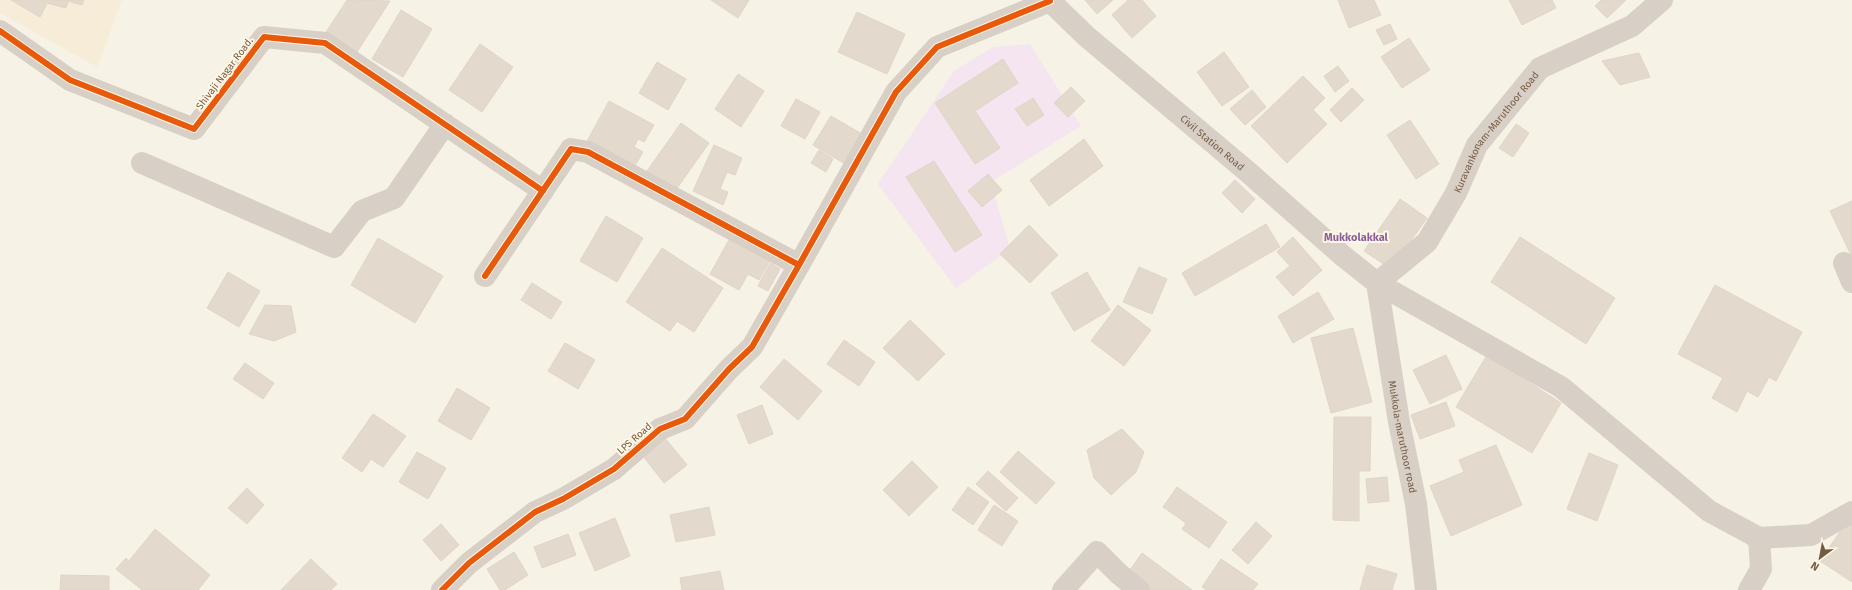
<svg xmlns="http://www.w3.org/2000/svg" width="1852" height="590" viewBox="0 0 1852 590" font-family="'Fira Sans',sans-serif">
<rect width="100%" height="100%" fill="#f6f2e5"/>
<!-- residential -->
<path fill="#f7ecd7" d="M 0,0 L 122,0 L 97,67 L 0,13 Z"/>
<!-- education -->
<path fill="#f4e5f1" d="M 1030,44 L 1081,126 L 991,182 L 1010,249 L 956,288 L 878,184 L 954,71 L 993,47 Z"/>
<!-- building -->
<path fill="#e3dacd" stroke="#dfd5c7" d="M 11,0 L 84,0 L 82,5 L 68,1 L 66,8 L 47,3 L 40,17 Z
M 347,0 L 390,1 L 357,52 L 326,32 Z
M 711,0 L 749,0 L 738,18 Z
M 1085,0 L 1113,0 L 1097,14 Z
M 1128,0 L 1142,0 L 1156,16 L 1132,38 L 1112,15 Z
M 1338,0 L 1374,0 L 1381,15 L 1349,28 Z
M 1509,0 L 1552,0 L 1556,8 L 1522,25 Z
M 1601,0 L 1626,0 L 1607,18 L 1595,6 Z
M 401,10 L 432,29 L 403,77 L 372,59 Z
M 857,12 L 905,34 L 887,74 L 838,52 Z
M 1390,24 L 1397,39 L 1384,45 L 1376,30 Z
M 1409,38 L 1430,70 L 1402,88 L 1381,57 Z
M 480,44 L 513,67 L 482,112 L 449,90 Z
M 1224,52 L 1249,87 L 1222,106 L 1197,72 Z
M 1639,53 L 1650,77 L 1620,85 L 1602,61 Z
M 1003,59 L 1018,83 L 975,111 L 1000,148 L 975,164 L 935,103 Z
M 657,62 L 686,79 L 668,110 L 639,93 Z
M 1338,66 L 1349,81 L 1335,92 L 1324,76 Z
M 738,74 L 764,91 L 741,127 L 715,109 Z
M 1303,76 L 1325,98 L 1313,110 L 1327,124 L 1287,163 L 1251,126 Z
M 1071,87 L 1085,101 L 1068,117 L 1054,103 Z
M 1352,88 L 1364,100 L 1341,122 L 1330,110 Z
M 1252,90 L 1266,107 L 1245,125 L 1230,109 Z
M 1033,98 L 1044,115 L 1027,126 L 1015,109 Z
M 796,99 L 820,112 L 805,139 L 781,126 Z
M 609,101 L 654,125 L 644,142 L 638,139 L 634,147 L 643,152 L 633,169 L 586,143 Z
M 831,116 L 862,134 L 845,164 L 813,145 Z
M 1410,120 L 1439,164 L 1416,179 L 1387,135 Z
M 681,123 L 709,143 L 675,191 L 647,171 Z
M 1516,124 L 1529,133 L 1513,157 L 1499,148 Z
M 1084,139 L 1103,166 L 1049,206 L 1030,180 Z
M 714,145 L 742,158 L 735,175 L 727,172 L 720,189 L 728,192 L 723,205 L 693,191 Z
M 819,150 L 833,159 L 826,172 L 811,163 Z
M 934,161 L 982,235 L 955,252 L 906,177 Z
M 988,174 L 1002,190 L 982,207 L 968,191 Z
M 1235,180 L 1255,199 L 1242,213 L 1222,193 Z
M 1400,199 L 1427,218 L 1391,269 L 1364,251 Z
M 1852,201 L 1852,257 L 1830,211 Z
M 606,216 L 643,238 L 617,282 L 580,261 Z
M 1266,224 L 1280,247 L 1195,296 L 1182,273 Z
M 1029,225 L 1058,255 L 1030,283 L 1000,254 Z
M 1293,237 L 1322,270 L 1293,296 L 1276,277 L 1290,266 L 1277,252 Z
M 1520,237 L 1615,298 L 1586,344 L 1491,282 Z
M 378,238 L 443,276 L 415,323 L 351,285 Z
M 730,238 L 770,260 L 759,280 L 748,274 L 739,290 L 710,274 Z
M 662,248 L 723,288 L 694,332 L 677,321 L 670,331 L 626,302 Z
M 770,263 L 780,269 L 768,291 L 758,286 Z
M 1139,267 L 1167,279 L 1152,314 L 1123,302 Z
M 228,272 L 260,291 L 239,327 L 207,308 Z
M 1087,272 L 1110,310 L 1074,331 L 1051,293 Z
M 532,283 L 562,302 L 551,319 L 521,300 Z
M 1715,285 L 1802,332 L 1776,381 L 1769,377 L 1758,397 L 1747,391 L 1737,412 L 1712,398 L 1723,378 L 1678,354 Z
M 1318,292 L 1334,319 L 1293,343 L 1278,316 Z
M 265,305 L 291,306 L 296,332 L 274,341 L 249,334 Z
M 1118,305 L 1151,330 L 1124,366 L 1091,341 Z
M 910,320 L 945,354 L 918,381 L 883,348 Z
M 1353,328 L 1372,402 L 1331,413 L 1311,338 Z
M 844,340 L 875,362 L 859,386 L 827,364 Z
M 565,343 L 595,360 L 578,389 L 548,371 Z
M 1446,355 L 1462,389 L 1430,404 L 1413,370 Z
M 1487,355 L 1561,403 L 1532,453 L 1456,407 Z
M 784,359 L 822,391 L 798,420 L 760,387 Z
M 245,363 L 274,383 L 263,399 L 233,379 Z
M 457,388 L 490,408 L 471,440 L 438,421 Z
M 1446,402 L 1455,426 L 1420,439 L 1411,415 Z
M 762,405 L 773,434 L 749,444 L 737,415 Z
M 373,414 L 406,436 L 383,467 L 371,459 L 362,472 L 342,458 Z
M 1334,417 L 1371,417 L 1370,471 L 1359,471 L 1359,521 L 1333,520 Z
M 1122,429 L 1144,452 L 1136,472 L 1111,495 L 1094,478 L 1087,450 Z
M 665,438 L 687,465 L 664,483 L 643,456 Z
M 1496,445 L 1522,505 L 1451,536 L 1430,486 L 1464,472 L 1459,460 Z
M 1018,451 L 1055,483 L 1036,504 L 1000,472 Z
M 417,452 L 446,468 L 428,499 L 399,482 Z
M 1589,453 L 1618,465 L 1597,521 L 1567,509 Z
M 912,461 L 938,487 L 909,516 L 883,490 Z
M 988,471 L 1018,498 L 1006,511 L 976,484 Z
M 1387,477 L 1389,501 L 1368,503 L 1366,479 Z
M 968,487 L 989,502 L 973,525 L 952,510 Z
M 1177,487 L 1227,522 L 1209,548 L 1182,529 L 1186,523 L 1163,507 Z
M 247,488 L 264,505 L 247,524 L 228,508 Z
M 994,505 L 1018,521 L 1002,546 L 978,530 Z
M 709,507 L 715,535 L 676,542 L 670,515 Z
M 615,518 L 630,556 L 595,571 L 579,533 Z
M 1848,520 L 1852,523 L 1852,582 L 1820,561 Z
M 1256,522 L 1272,536 L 1248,564 L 1232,550 Z
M 441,524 L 459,545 L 441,561 L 423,540 Z
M 155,529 L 210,575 L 198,590 L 142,590 L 116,569 L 126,558 L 129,561 Z
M 568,534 L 576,555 L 542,568 L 534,547 Z
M 514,552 L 528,575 L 505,590 L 500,590 L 487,569 Z
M 1142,553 L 1192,590 L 1142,590 L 1125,577 Z
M 311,559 L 337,584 L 331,590 L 281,590 Z
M 1221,559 L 1258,584 L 1253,590 L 1207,590 L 1202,587 Z
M 1367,565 L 1397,574 L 1392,590 L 1360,590 Z
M 720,571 L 724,590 L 682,590 L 680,578 Z
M 61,575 L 109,576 L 109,590 L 60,590 Z"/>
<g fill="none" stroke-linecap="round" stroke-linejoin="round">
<!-- street -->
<path stroke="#d8d0c7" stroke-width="22" d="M 0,31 L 70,80 L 194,129 L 264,37 L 325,43 L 543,191
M 142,163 L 334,247 L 362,211 L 394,198 L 445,124
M 1844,263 L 1852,282
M 485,276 L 571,149 L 588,152 L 799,265 L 896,92 L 937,47 L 1050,1
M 442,590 L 469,563 L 535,512 L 563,499 L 614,469 L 660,429 L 685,419 L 729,369 L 752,347 L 799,265
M 1063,590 L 1097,552 L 1119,574 L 1139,590
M 1749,590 L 1761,569 L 1759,538"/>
<!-- secondary -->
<g stroke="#d8d0c7" stroke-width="22">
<path id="s1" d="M 1049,0 L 1086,36 L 1248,172 L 1343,256 L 1377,283 L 1561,387 L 1709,511 L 1759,538 L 1811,535 L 1852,512"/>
<path id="s2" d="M 1377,283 L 1427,242 L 1456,193 L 1477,145 L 1540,68 L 1632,26 L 1662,0"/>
<path id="s3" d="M 1377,283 L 1399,422 L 1416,504 L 1426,590"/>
</g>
<!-- cycleway casing -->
<g stroke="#fff8e6" stroke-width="8">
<path id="cycleway" d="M 0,31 L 70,80 L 194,129 L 264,37 L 325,43 L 543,191
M 485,276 L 571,149 L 588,152 L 799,265 L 896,92 L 937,47 L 1050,1
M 442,590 L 469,563 L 535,512 L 563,499 L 614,469 L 660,429 L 685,419 L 729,369 L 752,347 L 799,265"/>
</g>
<!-- cycleway -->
<use href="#cycleway" stroke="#e8590c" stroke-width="6"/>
</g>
<g text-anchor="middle" stroke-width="4" stroke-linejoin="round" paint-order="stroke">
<!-- street labels -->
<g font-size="10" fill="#765b44" stroke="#fff8e6">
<text transform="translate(224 73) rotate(-53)" y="4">Shivaji Nagar Road.</text>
<text dy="4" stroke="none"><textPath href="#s2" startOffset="195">Kuravankonam-Maruthoor Road</textPath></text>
<text dy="4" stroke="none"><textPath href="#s1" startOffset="217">Civil Station Road</textPath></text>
<text dy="4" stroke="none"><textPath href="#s3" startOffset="156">Mukkola-maruthoor road</textPath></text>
<text transform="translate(634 438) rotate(-41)" y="4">LPS Road</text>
</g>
<!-- neighbourhood labels -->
<g font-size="11" font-weight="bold" fill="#8c5f9a" stroke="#fff8e6">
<text x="1356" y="241">Mukkolakkal</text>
</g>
</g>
<!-- north arrow -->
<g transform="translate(1820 558) rotate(212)" stroke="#fff8e6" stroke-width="3" paint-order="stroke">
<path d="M0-3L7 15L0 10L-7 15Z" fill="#765b44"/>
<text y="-6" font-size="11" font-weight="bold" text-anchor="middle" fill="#765b44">N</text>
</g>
</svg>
